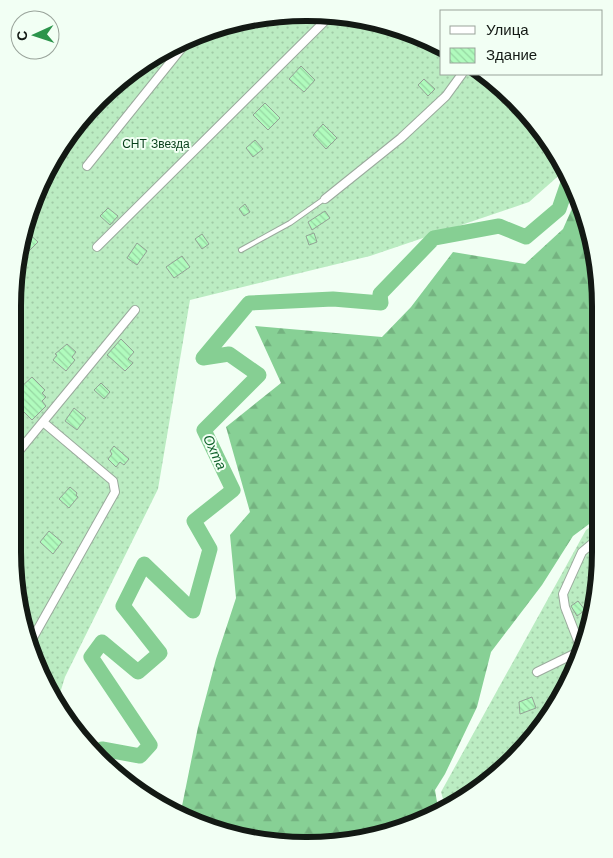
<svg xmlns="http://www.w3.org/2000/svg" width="613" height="858" viewBox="0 0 613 858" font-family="'Work Sans',sans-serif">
<defs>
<pattern id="grass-dots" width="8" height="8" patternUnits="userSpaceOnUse" patternTransform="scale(1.25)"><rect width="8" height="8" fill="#bbecc2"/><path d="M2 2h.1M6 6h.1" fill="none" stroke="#a0caa6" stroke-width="1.8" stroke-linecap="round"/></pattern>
<pattern id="forest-firs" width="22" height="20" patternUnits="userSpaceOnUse" patternTransform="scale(1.25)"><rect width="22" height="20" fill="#87d095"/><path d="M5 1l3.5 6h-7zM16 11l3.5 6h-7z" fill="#74b280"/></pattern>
<pattern id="building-back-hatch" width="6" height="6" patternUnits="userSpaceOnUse" patternTransform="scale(1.25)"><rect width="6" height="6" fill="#b0fbbd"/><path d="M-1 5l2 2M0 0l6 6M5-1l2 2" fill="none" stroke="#96d7a2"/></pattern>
</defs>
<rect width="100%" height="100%" fill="#f2fff4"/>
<!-- grass -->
<path fill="url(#grass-dots)" d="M 326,13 L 437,43 L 442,47 L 442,74 L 477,74 L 528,113 L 564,171 L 529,202 L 370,256 L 190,300 L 158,489 L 65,677 L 57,703 L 23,628 L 13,551 L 18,249 L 52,159 L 113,85 L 212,28 Z
M 600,521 L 600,570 L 570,681 L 500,773 L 446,809 L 441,792 L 586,530 Z"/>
<!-- forest -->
<path fill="url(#forest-firs)" d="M 578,195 L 598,268 L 600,516 L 573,536 L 542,585 L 491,652 L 477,707 L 445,774 L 435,790 L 439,814 L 345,843 L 268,843 L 180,816 L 198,727 L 216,659 L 236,598 L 230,535 L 250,512 L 226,427 L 281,383 L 255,326 L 382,337 L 411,307 L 453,252 L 525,264 L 563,229 Z"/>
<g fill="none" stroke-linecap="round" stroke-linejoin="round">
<!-- river -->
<path stroke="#86cf93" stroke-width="15" d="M 96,753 L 102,749 L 140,756 L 150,745 L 91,657 L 102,642 L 138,672 L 160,653 L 123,606 L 144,564 L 193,611 L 210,549 L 194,521 L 233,490 L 204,430 L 259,375 L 229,354 L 203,358 L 249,303 L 333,299 L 381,303 L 380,294 L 434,238 L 499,226 L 526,237 L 559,209 L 569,180"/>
</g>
<!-- building -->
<path fill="url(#building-back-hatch)" stroke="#93a195" d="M 301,66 L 315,80 L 304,92 L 289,79 Z
M 424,79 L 435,89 L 428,96 L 418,85 Z
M 265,103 L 280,118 L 268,130 L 253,115 Z
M 323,124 L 337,138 L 326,149 L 313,135 Z
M 255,140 L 263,149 L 253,157 L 246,148 Z
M 245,204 L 250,212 L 244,216 L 239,209 Z
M 108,208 L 118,216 L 110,225 L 100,216 Z
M 325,211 L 330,218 L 312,230 L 308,222 Z
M 25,230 L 38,242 L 27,253 L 19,246 Z
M 314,233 L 317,242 L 309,245 L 306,236 Z
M 202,234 L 209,244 L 202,249 L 195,239 Z
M 137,243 L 147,251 L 137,265 L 127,258 Z
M 182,256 L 190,267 L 174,278 L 166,267 Z
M 121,339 L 134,352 L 128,359 L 133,363 L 125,371 L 107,355 Z
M 67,344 L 76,352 L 72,357 L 75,360 L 66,371 L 53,360 L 57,355 L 55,354 Z
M 32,377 L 45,390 L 42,393 L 46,397 L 42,401 L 46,406 L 32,420 L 15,403 L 16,382 L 21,387 Z
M 101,383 L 110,392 L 104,399 L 94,390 Z
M 74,408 L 86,418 L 77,430 L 65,421 Z
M 114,446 L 129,459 L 124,465 L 120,462 L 116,467 L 108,459 L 112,454 L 110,451 Z
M 70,487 L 77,493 L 76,495 L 78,497 L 69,508 L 59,499 Z
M 49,531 L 62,542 L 53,554 L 40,542 Z
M 578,601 L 585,610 L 577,616 L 571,606 Z
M 532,697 L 536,708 L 520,714 L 519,702 Z"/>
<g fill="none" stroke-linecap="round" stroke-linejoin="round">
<!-- service casing -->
<g stroke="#9baa9d" stroke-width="6">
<path id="service" d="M 241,250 L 290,223 L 324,199"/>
</g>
<!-- minor casing -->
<g stroke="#9baa9d" stroke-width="10">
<path id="minor" d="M 87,166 L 185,44
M 325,199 L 401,138 L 446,96 L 462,74
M 97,247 L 331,15
M 14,457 L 135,310
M 30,643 L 115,492 L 113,481 L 43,422
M 580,646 L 565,607 L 563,594 L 582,552 L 600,537
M 537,672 L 578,652"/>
</g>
<!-- service -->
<use href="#service" stroke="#fff" stroke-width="4"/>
<!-- minor -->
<use href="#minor" stroke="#fff" stroke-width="8"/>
</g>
<g text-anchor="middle" stroke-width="4" stroke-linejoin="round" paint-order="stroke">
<!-- park labels -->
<g font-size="12" fill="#063e19" stroke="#f2fff4">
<text x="156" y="148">СНТ Звезда</text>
</g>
<!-- water labels -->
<g font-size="14" font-style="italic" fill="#10612b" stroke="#f2fff4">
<text transform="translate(215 452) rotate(65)" y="5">Охта</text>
</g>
</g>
<!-- crop -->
<path d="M0 0H613V858H0ZM306 21H307A285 285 0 0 1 592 306V552A285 285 0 0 1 307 837H306A285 285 0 0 1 21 552V306A285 285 0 0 1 306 21Z" fill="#f2fff4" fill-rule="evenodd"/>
<path fill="none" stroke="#131914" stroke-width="6" d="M306 21H307A285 285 0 0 1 592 306V552A285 285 0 0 1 307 837H306A285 285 0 0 1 21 552V306A285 285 0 0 1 306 21Z"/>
<!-- legend -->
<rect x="440" y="10" width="162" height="65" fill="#f2fff4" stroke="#99a39a"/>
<rect x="450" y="26" width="25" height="8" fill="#ffffff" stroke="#99a39a"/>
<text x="486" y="35" font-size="15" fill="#131914">Улица</text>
<rect x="450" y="48" width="25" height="15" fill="url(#building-back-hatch)" stroke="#99a39a"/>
<text x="486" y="60" font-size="15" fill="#131914">Здание</text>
<!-- north arrow -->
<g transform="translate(35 35) rotate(267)"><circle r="24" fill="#f2fff4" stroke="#99a39a"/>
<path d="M0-4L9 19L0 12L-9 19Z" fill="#2c944b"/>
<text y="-8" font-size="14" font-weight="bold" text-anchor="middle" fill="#131914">С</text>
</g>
</svg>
